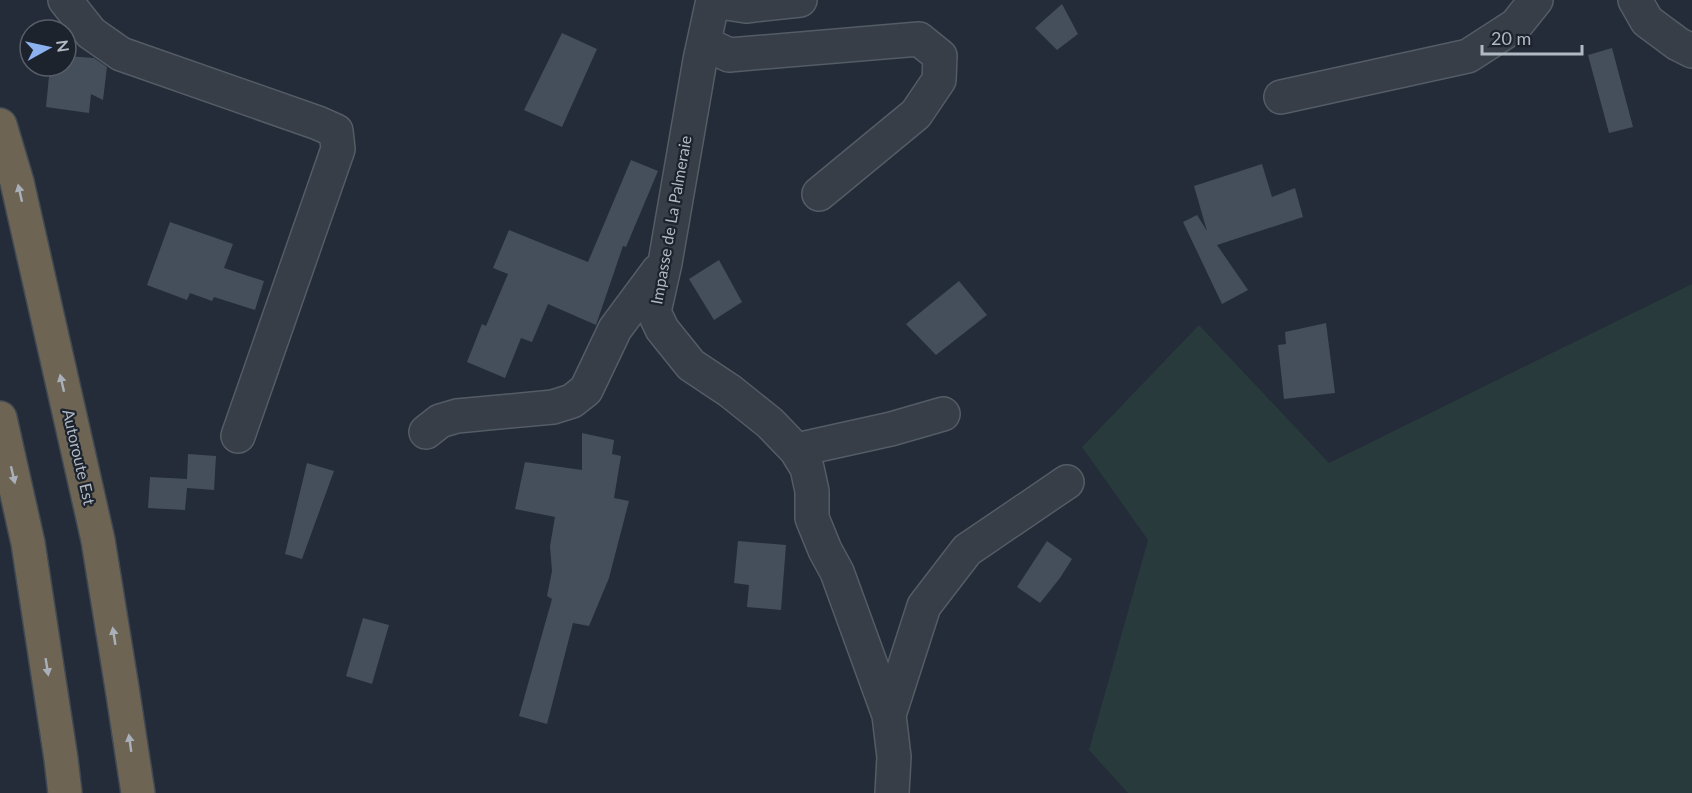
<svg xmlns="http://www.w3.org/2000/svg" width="1692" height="793" viewBox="0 0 1692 793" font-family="Lato,sans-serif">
<rect width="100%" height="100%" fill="#232c38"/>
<!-- green -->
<path fill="#283a3b" d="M 1692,284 L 1692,793 L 1128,793 L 1089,750 L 1148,540 L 1082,447 L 1199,325 L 1329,463 Z"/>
<!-- building -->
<path fill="#454f5c" d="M 1062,4 L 1078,34 L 1057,50 L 1035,28 Z
M 562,33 L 597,49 L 562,127 L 524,110 Z
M 1612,48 L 1633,127 L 1609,133 L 1588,55 Z
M 66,56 L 94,58 L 107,67 L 103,100 L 91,94 L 89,113 L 46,107 L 50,66 L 66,66 Z
M 631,160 L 658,171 L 626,247 L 623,246 L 596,325 L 548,304 L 532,342 L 521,338 L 505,378 L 467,362 L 482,324 L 486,326 L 508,274 L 493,268 L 509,230 L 588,262 Z
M 1262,164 L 1272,197 L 1295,188 L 1303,217 L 1217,245 L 1248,290 L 1222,304 L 1183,222 L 1197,215 L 1207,231 L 1194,186 Z
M 170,222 L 233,244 L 224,268 L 264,281 L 255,310 L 214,297 L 212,301 L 190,293 L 187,300 L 147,285 Z
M 719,260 L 742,302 L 714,320 L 689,279 Z
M 959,281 L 987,315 L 936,355 L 906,324 Z
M 1326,323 L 1335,393 L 1284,399 L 1278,345 L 1286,344 L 1285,332 Z
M 582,433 L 614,440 L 612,454 L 621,456 L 614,498 L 629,501 L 609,578 L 589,626 L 573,623 L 547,724 L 519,716 L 552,599 L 547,596 L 552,571 L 550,546 L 555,517 L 515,509 L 525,462 L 582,470 Z
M 188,454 L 216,456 L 214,490 L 187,488 L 185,510 L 148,508 L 150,477 L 187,479 Z
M 307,463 L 334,471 L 302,559 L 285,554 Z
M 738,541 L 786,545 L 781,610 L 747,607 L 749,585 L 734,583 Z
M 1047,541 L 1072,559 L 1060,578 L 1040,603 L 1017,587 Z
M 363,618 L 389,625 L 372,684 L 346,676 Z"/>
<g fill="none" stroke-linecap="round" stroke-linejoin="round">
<!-- minor casing -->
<g stroke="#545c66" stroke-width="36">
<path id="minor" d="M 65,0 L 91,33 L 121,54 L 318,123 L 336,131 L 338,149 L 238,436
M 713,0 L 700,60 L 665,263 L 654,312 L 662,329 L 691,365 L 730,391 L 770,423 L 796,450 L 807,468 L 812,491 L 812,518 L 825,550 L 837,572 L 889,715 L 894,757 L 892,793
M 1635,0 L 1647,21 L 1678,44 L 1692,51
M 713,1 L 746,6 L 800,0
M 704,43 L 729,55 L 919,39 L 940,56 L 939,80 L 916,114 L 819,194
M 1281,97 L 1468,56 L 1516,25 L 1536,0
M 426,432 L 440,421 L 457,416 L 553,407 L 572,401 L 586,390 L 615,329 L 658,271
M 796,450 L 891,429 L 943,414
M 889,715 L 924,606 L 967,550 L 1067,482"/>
</g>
<!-- highway casing -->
<g stroke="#414953" stroke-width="36">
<path id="highway" d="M 0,125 L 17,182 L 98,540 L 123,694 L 138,793
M 0,418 L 28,543 L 61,759 L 65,793"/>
</g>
<!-- minor -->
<use href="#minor" stroke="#373e48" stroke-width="33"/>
<!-- highway -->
<use href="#highway" stroke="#6d6454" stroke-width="33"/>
</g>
<!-- one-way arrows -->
<defs><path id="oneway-solid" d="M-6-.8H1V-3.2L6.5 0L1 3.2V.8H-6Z" transform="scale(1.5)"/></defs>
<g fill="#aab0b9">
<use href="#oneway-solid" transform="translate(20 193) rotate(-103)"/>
<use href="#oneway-solid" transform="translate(62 383) rotate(-103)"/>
<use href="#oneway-solid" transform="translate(13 475) rotate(77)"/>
<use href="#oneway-solid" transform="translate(114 636) rotate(-99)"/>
<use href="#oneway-solid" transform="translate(47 667) rotate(81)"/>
<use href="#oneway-solid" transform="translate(130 743) rotate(-98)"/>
</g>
<g text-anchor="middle" stroke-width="4.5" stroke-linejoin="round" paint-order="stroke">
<!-- street labels -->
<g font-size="16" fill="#b1b9c4" stroke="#1c232d">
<text transform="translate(671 220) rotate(-80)" y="6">Impasse de La Palmeraie</text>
<text transform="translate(79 457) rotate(77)" y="6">Autoroute Est</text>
</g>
</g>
<!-- north arrow -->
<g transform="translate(48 48) rotate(82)"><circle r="28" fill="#1c232d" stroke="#585f69" stroke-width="1.5"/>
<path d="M0-4.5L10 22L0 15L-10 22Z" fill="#8cb1ef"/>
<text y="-9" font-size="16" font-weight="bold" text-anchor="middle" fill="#b1b9c4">N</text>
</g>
<!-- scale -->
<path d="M1482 45v9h100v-9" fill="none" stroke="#b1b9c4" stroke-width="3"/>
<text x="1491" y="45" font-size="18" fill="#b1b9c4" stroke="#1c232d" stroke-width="4.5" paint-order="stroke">20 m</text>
</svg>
